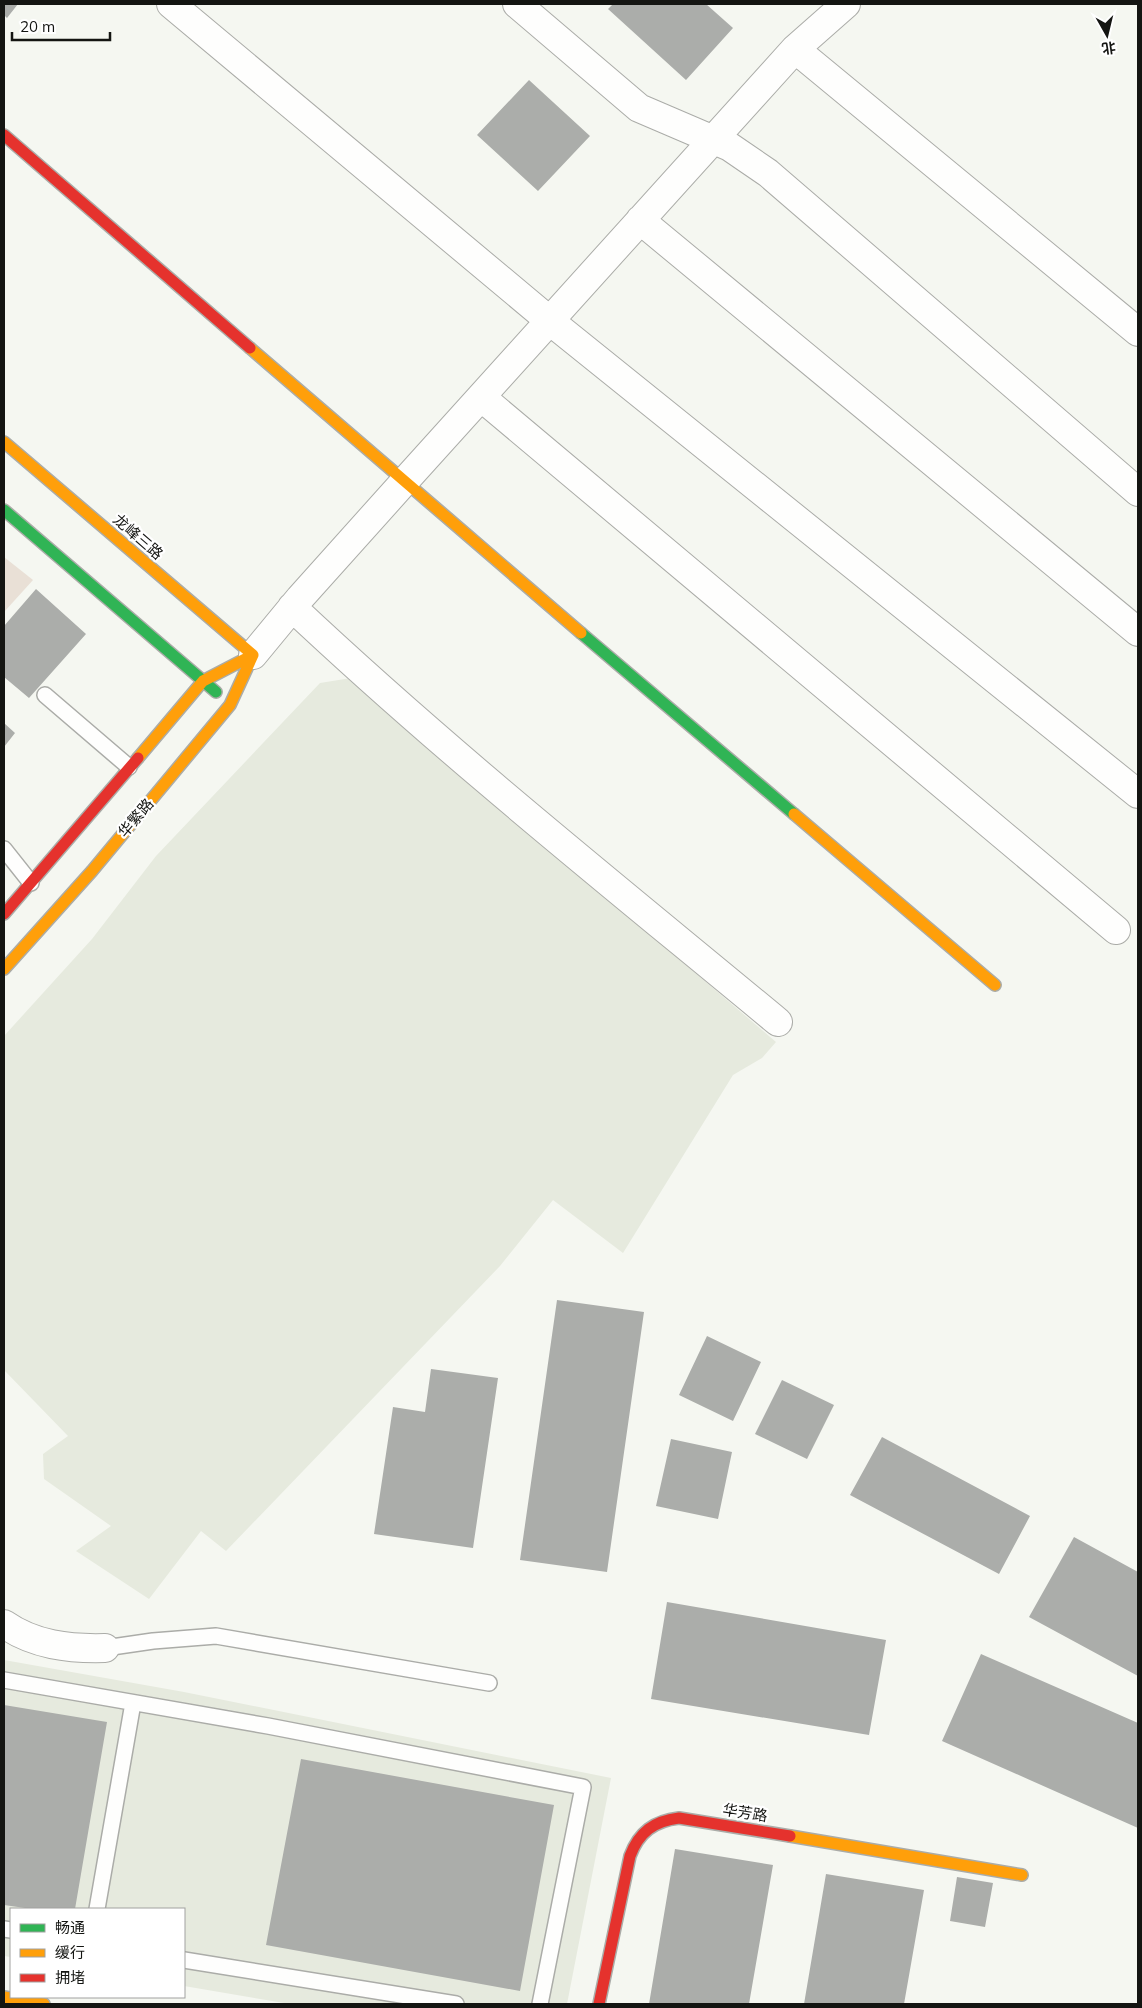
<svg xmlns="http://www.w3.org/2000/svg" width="1142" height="2008" viewBox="0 0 1142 2008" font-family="Mulish,'Noto Sans SC',sans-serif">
<rect width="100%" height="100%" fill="#f5f7f1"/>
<!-- built -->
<path fill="#e6eade" d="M 351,678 L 776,1042 L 762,1058 L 733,1075 L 623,1253 L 553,1200 L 500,1266 L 226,1551 L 201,1531 L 149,1599 L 76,1551 L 111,1526 L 44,1479 L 43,1454 L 68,1436 L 4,1370 L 4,1036 L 92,939 L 156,856 L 320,683 Z
M 4,1660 L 184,1692 L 611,1778 L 567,2004 L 290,2004 L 184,1986 L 184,1909 L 11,1909 L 11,1957 L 4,1956 Z"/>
<!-- green -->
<path fill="#e9e0d6" d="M 4,557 L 33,580 L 4,612 Z"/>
<!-- building -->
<path fill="#abadaa" d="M 4,4 L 18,4 L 7,18 L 4,15 Z
M 613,4 L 706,4 L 733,28 L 686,80 L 608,9 Z
M 529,80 L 590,136 L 538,191 L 477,135 Z
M 36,589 L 86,634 L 29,698 L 4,677 L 4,626 Z
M 4,723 L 15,733 L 4,747 Z
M 557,1300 L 644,1312 L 607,1572 L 520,1560 Z
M 707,1336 L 761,1362 L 733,1421 L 679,1395 Z
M 431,1369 L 498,1378 L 473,1548 L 374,1534 L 393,1407 L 425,1412 Z
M 782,1380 L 834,1405 L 807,1459 L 755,1434 Z
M 882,1437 L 1030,1516 L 999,1574 L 850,1495 Z
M 671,1439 L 732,1452 L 718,1519 L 656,1506 Z
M 1074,1537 L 1138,1572 L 1138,1676 L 1029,1617 Z
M 667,1602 L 886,1640 L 869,1735 L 651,1699 Z
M 981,1654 L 1138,1723 L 1138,1828 L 942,1741 Z
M 4,1705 L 107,1722 L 75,1909 L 32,1909 L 4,1905 Z
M 301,1759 L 554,1805 L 520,1991 L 266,1945 Z
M 675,1849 L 773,1865 L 749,2004 L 649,2004 Z
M 826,1874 L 924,1890 L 904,2004 L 804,2004 Z
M 957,1877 L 993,1883 L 985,1927 L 950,1921 Z"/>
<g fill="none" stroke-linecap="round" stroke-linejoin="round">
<!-- lane casing -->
<g stroke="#abaca8" stroke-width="18">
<path id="lane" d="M 45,695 L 129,767
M 4,849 L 31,883
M 105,1648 L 153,1641 L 216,1636 L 489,1683
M 4,1680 L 268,1726 L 583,1787 L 540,2004
M 97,1909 L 133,1703
M 4,1929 L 11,1930
M 184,1960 L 456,2004"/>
</g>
<!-- street casing -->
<g stroke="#abaca8" stroke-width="30">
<path id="street" d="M 171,4 L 550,321 L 1138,794
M 517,4 L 639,108 L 730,147 L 768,173 L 1138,492
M 795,49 L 1138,332
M 640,220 L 1138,632
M 481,397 L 1116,930
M 292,607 C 447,753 614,886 778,1022
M 253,655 L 300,598 L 404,482 L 795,49 L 846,4
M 4,1624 C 34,1645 69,1649 105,1648"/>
</g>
<!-- fast casing -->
<g stroke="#abaca8" stroke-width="14">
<path id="fast" d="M 4,510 L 216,692
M 581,633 L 794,814"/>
</g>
<!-- slow casing -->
<g stroke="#abaca8" stroke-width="14">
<path id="slow" d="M 250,348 L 581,633
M 4,442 L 253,655
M 138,758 L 203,681 L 253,655
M 794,814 L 995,985
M 4,969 L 92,871 L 230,705 L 253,655
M 790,1836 L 1022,1875
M 4,1997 L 44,2004"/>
</g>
<!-- jam casing -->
<g stroke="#abaca8" stroke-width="14">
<path id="jam" d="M 4,135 L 250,348
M 4,914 L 138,758
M 599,2004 L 630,1856 C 639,1832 654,1821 679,1818 L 790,1836"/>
</g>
<!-- lane -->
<use href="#lane" stroke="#fefefd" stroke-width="15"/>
<!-- street -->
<use href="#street" stroke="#fefefd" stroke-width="28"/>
<!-- fast -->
<use href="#fast" stroke="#30b455" stroke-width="11"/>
<!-- slow -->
<use href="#slow" stroke="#ff9f0a" stroke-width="11"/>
<!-- jam -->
<use href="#jam" stroke="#e5322d" stroke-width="11"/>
</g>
<g text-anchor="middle" stroke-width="4.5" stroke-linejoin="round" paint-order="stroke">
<!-- street labels -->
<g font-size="15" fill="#141512" stroke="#fff">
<text transform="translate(138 537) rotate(41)" y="5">龙峰三路</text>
<text transform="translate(136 818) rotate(-50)" y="5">华繁路</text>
<text transform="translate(745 1813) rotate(9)" y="5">华芳路</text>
</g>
</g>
<!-- border -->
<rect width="1142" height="2008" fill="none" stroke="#141512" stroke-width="10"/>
<!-- legend -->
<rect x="10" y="1908" width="175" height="90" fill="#ffffff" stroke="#a1a1a0"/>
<rect x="20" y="1924" width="25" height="8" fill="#30b455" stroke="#a1a1a0"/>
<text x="55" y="1933" font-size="15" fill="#141512">畅通</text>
<rect x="20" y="1949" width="25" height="8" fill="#ff9f0a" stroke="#a1a1a0"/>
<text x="55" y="1958" font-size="15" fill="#141512">缓行</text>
<rect x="20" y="1974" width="25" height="8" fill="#e5322d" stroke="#a1a1a0"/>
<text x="55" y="1983" font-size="15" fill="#141512">拥堵</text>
<!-- north arrow -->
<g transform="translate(1107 35) rotate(172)" stroke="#ffffff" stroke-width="4" paint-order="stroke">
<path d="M0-4L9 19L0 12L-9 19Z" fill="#141512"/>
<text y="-8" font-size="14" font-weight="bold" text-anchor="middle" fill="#141512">北</text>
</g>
<!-- scale -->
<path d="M12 32v8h98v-8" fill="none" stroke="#141512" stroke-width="2.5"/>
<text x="20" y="32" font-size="15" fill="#141512" stroke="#ffffff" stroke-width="4" paint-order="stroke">20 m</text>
</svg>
